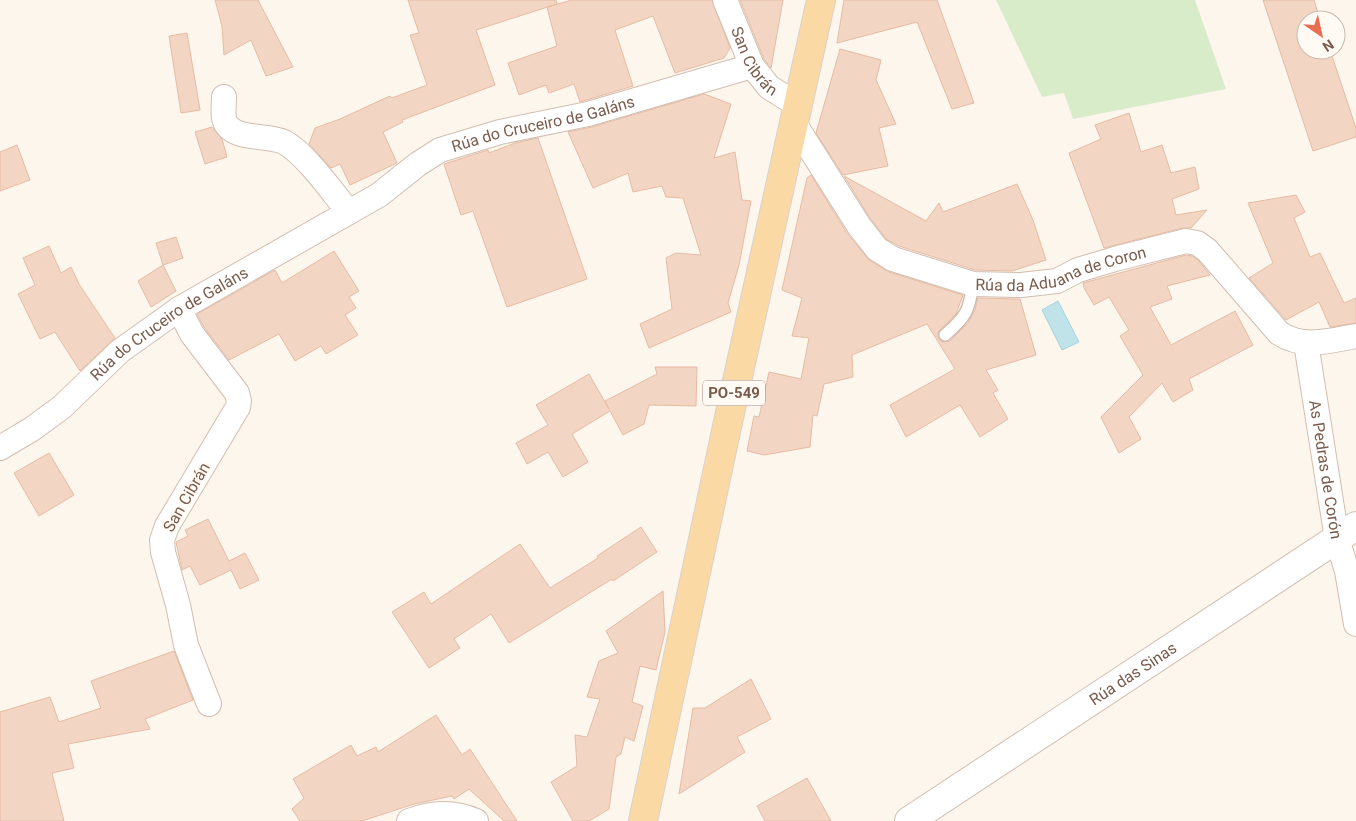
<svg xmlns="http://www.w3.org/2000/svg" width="1356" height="821" viewBox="0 0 1356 821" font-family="Roboto,sans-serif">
<rect width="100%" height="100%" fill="#fdf6ec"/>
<!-- green -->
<path fill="#d8ecc9" d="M 996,0 L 1195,0 L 1226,89 L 1073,119 L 1064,93 L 1042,97 Z"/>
<!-- water -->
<path fill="#bfe3e8" stroke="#a5d3da" d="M 1058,301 L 1079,342 L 1062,350 L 1042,310 Z"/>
<!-- building -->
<path fill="#f3d5c3" stroke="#e6bba3" d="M 215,0 L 258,0 L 293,67 L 266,76 L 251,40 L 224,55 L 222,26 Z
M 408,0 L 556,0 L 557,4 L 476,30 L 495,85 L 402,120 L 403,122 L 383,132 L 397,163 L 350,185 L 340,164 L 331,168 L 309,144 L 315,128 L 340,119 L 390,96 L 392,98 L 427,85 L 410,35 L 419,33 Z
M 572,0 L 712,0 L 730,48 L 724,58 L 675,73 L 653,16 L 615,30 L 633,86 L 580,102 L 574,84 L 549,93 L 546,85 L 519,95 L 508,63 L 557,46 L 547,7 Z
M 740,0 L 783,0 L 771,68 L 764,59 Z
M 844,0 L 937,0 L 974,103 L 952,109 L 917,22 L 837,43 Z
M 1263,0 L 1314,0 L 1320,20 L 1306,20 L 1306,50 L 1330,50 L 1356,128 L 1356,137 L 1313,151 Z
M 187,33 L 200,110 L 181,113 L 169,36 Z
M 840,49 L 881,60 L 876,80 L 896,124 L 879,128 L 888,166 L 843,175 L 816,133 Z
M 704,94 L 731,104 L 714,158 L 735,152 L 742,200 L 751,201 L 739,265 L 728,303 L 731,312 L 649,348 L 640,324 L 672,309 L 666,258 L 676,253 L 701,255 L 683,198 L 666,197 L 662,186 L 633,192 L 628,173 L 593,188 L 568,132 L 592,127 Z
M 1129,113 L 1141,152 L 1162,145 L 1171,173 L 1195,167 L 1199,189 L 1172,199 L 1176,215 L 1207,210 L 1191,228 L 1183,228 L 1104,248 L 1069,153 L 1101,139 L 1095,125 Z
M 212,127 L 222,139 L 227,157 L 205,164 L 195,132 Z
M 538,138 L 587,279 L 507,307 L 473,211 L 461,215 L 444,164 L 488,150 L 489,153 L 515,143 Z
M 17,145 L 30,180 L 0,191 L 0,152 Z
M 811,175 L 847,233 L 869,260 L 889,272 L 963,295 L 956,314 L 938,332 L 938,337 L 942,342 L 950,341 L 968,323 L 975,310 L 978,298 L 1020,299 L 1036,355 L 986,370 L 998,390 L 993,393 L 1008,419 L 980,437 L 960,405 L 906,437 L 890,405 L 955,369 L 927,324 L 852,355 L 853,377 L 824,384 L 817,416 L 813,415 L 810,447 L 764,455 L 747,451 L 754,416 L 759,417 L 769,372 L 801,379 L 809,338 L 792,336 L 802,298 L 782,290 L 807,178 Z
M 844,176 L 926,221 L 939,203 L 943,212 L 1017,184 L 1033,220 L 1046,260 L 1012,271 L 975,270 L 899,246 L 886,239 L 870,218 Z
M 1296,195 L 1305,212 L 1294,218 L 1310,257 L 1320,253 L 1344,303 L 1356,298 L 1356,323 L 1330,327 L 1319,302 L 1286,320 L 1249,278 L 1273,263 L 1248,203 Z
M 176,237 L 183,258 L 163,265 L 156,243 Z
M 49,246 L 61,273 L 71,267 L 79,284 L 115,338 L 80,371 L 55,332 L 40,339 L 18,294 L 35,285 L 23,258 Z
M 334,251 L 359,291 L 349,297 L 356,308 L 345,315 L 358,335 L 326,354 L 321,346 L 295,361 L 279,334 L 229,360 L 204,327 L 197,314 L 275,270 L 282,283 Z
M 1186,255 L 1192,256 L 1198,260 L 1210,275 L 1167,286 L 1172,299 L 1150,307 L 1171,345 L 1235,311 L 1253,345 L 1189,379 L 1193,390 L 1173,402 L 1162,383 L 1129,417 L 1141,439 L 1119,453 L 1101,417 L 1143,375 L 1120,336 L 1129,330 L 1109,297 L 1094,305 L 1084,288 L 1083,283 Z
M 163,265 L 176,291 L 151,307 L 138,281 Z
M 655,367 L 697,367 L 696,406 L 649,405 L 644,424 L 623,435 L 610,411 L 572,434 L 588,462 L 563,477 L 548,452 L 527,464 L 516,443 L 548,425 L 536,405 L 589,374 L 609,409 L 605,401 L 657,374 Z
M 49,453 L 74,495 L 39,516 L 14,473 Z
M 208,519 L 229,561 L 245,553 L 259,580 L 240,589 L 231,570 L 200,585 L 190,566 L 182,570 L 176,542 L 188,536 L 185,530 Z
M 641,527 L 657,552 L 613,581 L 612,579 L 509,643 L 491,614 L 454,639 L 460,648 L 429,668 L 392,612 L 424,592 L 431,604 L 520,544 L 550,588 L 598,558 L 597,556 Z
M 663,591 L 665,632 L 656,670 L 640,666 L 632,702 L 643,706 L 634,741 L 625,737 L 621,754 L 616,757 L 609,809 L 589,821 L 573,821 L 551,782 L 577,766 L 575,735 L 587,737 L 600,699 L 587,697 L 599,661 L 618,653 L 606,631 Z
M 174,651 L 193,700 L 145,719 L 150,729 L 68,744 L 74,768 L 52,773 L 64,821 L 0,821 L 0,712 L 50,697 L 59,722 L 101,708 L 91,681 Z
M 751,679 L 771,719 L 737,737 L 745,752 L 679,794 L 693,708 L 705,708 Z
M 436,715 L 462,755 L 470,749 L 517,821 L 504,821 L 469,789 L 454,799 L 452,796 L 414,804 L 362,821 L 300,821 L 292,809 L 304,798 L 293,779 L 351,745 L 357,756 L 376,747 L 378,752 Z
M 807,778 L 831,821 L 765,821 L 757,806 Z"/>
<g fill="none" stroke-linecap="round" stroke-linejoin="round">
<!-- service casing -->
<g stroke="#d1beb0" stroke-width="14">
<path id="service" d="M 945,335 C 966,317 969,311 973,284"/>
</g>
<!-- minor casing -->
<g stroke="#d1beb0" stroke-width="26">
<g id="minor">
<path id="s1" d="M 725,0 L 752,66 L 769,87 L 799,106"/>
<path d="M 224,97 C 224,105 222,117 226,124 C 238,141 267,134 284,142 C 305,153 333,193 349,212"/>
<path id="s2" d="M 794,123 L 859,226 L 877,249 L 893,259 L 973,284 L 1021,285 L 1057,281 L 1078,270 L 1115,259 L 1186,241 L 1197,243 L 1207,250 L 1279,333 C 1303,349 1329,341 1356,336"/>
<path d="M 179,309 L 192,334 L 237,393 L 239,401 L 238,407 L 167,526 L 162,540 L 163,552 L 178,605 L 186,645 L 209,704"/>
<path id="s3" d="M 1306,343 L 1337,539 L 1347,571 L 1356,624"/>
<path id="s4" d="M 0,448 L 32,429 L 62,407 L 120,351 L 179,309 L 379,195 L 418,164 L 440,150 L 500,132 L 588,114 L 752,66"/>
<path d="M 409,821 C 432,812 453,811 476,821"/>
</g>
</g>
<!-- tertiary casing -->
<g stroke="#d1beb0" stroke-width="30">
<g id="tertiary">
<path id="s5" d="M 909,821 L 1356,526"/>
</g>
</g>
<!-- primary casing -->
<g stroke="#dad1cd" stroke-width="30">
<path id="primary" d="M 643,821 L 728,422 L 821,0"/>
</g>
<!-- service -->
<use href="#service" stroke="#fff" stroke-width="11"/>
<!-- minor -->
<use href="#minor" stroke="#fff" stroke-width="24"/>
<!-- tertiary -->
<use href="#tertiary" stroke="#fff" stroke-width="28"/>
<!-- primary -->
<use href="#primary" stroke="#fbd9a5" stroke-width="28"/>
</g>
<g text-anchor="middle" stroke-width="4.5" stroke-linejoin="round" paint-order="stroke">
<!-- shield labels -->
<rect fill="#fffaf3" stroke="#a28b7f" stroke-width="1" x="703" y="380.5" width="62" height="25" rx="4"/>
<g font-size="15" font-weight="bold" fill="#7a5c4d">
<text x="734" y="398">PO-549</text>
</g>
<!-- street labels -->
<g font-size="16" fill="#7a5c4d" stroke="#fffaf3">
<text dy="6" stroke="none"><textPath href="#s1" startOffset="68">San Cibrán</textPath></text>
<text dy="6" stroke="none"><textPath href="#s4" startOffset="640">Rúa do Cruceiro de Galáns</textPath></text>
<text dy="6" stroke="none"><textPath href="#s2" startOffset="344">Rúa da Aduana de Coron</textPath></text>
<text dy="6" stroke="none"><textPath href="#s4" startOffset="211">Rúa do Cruceiro de Galáns</textPath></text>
<text dy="6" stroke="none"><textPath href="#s3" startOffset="128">As Pedras de Corón</textPath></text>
<text transform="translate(186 497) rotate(-60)" y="6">San Cibrán</text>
<text dy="6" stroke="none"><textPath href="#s5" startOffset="268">Rúa das Sinas</textPath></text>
</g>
</g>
<!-- north arrow -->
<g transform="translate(1321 35) rotate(146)"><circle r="24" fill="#fffaf3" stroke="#cabbb1"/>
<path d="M0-4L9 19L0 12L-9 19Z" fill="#e76f51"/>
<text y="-8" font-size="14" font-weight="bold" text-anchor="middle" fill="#7a5c4d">N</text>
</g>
</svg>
